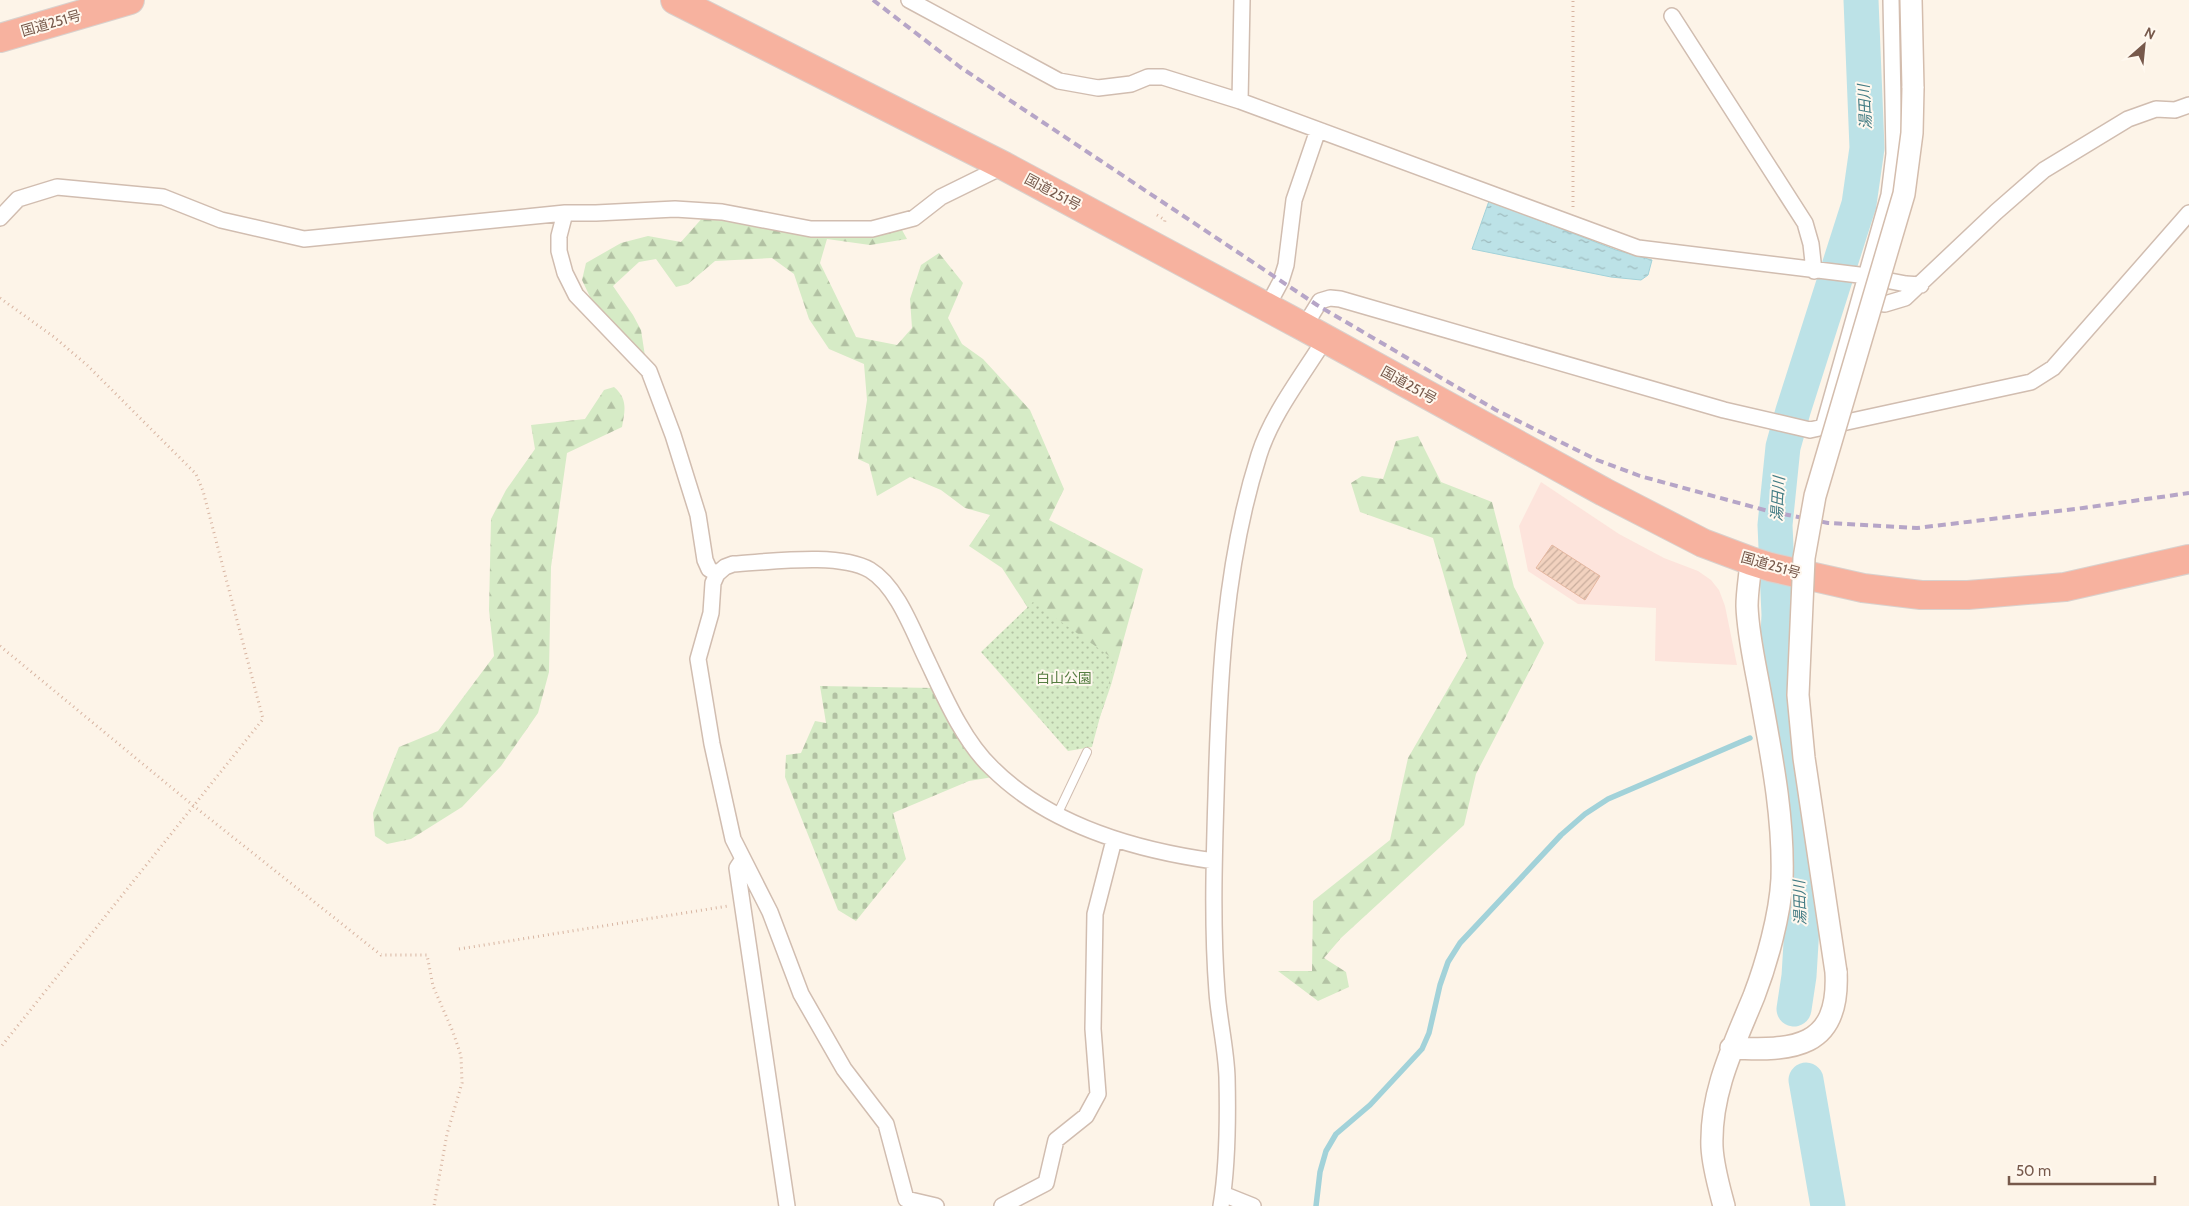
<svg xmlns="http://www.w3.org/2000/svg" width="2189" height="1206" viewBox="0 0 2189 1206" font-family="Cabin,'Noto Sans JP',sans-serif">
<defs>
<pattern id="forest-firs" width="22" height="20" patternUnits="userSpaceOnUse" patternTransform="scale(1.25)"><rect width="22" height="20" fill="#d6ebc6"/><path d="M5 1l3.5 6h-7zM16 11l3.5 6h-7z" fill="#b2c1a3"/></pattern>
<pattern id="cemetery-stones" width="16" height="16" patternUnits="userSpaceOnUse" patternTransform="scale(1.25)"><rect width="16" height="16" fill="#d6ebc6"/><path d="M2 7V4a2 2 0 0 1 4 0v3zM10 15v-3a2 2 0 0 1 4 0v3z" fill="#b2c1a3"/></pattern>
<pattern id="park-dots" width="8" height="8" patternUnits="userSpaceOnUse" patternTransform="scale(1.25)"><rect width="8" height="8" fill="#d6ebc6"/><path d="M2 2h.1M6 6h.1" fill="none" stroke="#b2c1a3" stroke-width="1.8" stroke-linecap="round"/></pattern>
<pattern id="water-ripples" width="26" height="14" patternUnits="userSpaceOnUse" patternTransform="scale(1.25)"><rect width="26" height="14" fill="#bce2e7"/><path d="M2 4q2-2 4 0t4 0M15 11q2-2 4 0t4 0" fill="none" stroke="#9ebabd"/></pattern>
<pattern id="building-hatch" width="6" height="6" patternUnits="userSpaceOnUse" patternTransform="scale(1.25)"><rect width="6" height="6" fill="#f2d2bf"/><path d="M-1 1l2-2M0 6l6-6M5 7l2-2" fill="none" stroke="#c9ad9d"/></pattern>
</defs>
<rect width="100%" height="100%" fill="#fdf4e8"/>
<!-- commercial -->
<path fill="#fde4dc" d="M 1541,482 L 1619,534 L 1664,558 L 1698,571 L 1711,580 L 1719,590 L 1725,606 L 1737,665 L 1655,661 L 1656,608 L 1578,604 L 1528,571 L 1519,526 Z"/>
<!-- forest -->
<path fill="url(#forest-firs)" d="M 704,216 C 758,227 813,238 868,236 C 879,235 891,232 902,230 L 907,239 L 870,245 L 827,239 L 820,263 L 856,337 L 897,345 L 912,328 L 910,299 L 921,265 L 939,253 L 963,283 L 948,318 L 962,344 L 983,359 L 1030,410 L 1064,489 L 1049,520 L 1143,569 L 1111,685 L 1093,737 L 1037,622 L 1002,568 L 969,546 L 990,515 L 965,508 L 941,490 L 910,477 L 877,496 L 869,464 L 858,459 L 867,400 L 864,364 L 829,349 L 809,319 L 794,274 L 772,258 L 715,261 L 688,284 L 676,287 L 656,259 L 639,262 L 613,286 L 633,315 L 641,330 L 645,356 L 591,299 L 582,280 L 586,263 L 621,243 L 648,236 L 681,242 Z
M 614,387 C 628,399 625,410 622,427 L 567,453 L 551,567 L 549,672 L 538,713 L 501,766 L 462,807 L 411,839 L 387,844 L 375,836 L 373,813 L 399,747 L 438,731 L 494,656 L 489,610 L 491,519 L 506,490 L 535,449 L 531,425 L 585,419 L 604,390 Z
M 1418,436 L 1441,482 L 1492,502 L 1514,587 L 1544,643 L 1476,774 L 1464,825 L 1341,938 L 1324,958 L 1346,972 L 1349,987 L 1318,1001 L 1278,971 L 1312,971 L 1313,901 L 1390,840 L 1408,758 L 1467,656 L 1433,538 L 1360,512 L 1351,483 L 1362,476 L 1383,479 L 1396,441 Z"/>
<!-- cemetery -->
<path fill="url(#cemetery-stones)" d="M 820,686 L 934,688 L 993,777 L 969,781 L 893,813 L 906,859 L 856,921 L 838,910 L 785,777 L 786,755 L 801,753 L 815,721 L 826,723 Z"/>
<!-- park -->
<path fill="url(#park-dots)" d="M 1033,602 L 1115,660 L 1092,747 L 1068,751 L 981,652 Z"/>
<!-- water -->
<path fill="url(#water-ripples)" stroke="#a2d2d9" d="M 1489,201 L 1616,250 L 1652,260 L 1648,275 L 1641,280 L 1611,277 L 1472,249 Z"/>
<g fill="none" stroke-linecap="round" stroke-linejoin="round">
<!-- stream -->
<path stroke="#a2d2d9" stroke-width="5.5" d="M 1776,725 L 1784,722
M 1316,1206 L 1320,1172 L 1326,1151 L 1336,1134 L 1370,1105 L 1422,1049 L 1429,1033 L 1440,985 L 1448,962 L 1460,943 L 1561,835 L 1585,814 L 1608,799 L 1750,738"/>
<!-- river -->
<path stroke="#bce2e7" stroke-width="35" d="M 1794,1009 L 1799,976 L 1803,910 L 1777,656 L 1779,615 L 1775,525 L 1783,447 L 1793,411 L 1859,204 L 1867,148 L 1861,0
M 1806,1080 L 1828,1206"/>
</g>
<!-- building -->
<path fill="url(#building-hatch)" stroke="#e5b7a0" d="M 1552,545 L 1600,576 L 1585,600 L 1536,568 Z"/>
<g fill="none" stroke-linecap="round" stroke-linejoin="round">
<!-- lane casing -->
<g stroke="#d1bdb0" stroke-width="10">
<path id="lane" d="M 1057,815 L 1087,752"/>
</g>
<!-- street casing -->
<g stroke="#d1bdb0" stroke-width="18">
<path id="street" d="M 909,0 L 1059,81 L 1098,88 L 1131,84 L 1148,77 L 1163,77 L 1240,101 L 1638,248 L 1859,275 L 1906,284 L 1921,285
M 1672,16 L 1805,223 L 1811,244 L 1814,271
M 1240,101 L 1242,0
M 565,213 L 559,236 L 559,251 L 565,273 L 576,295 L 649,371 L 673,435 L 698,515 L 705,560 L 709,569 L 717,574
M 0,218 L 18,199 L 57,187 L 163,197 L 221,220 L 304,239 L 565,213 L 596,213 L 675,209 L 722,212 L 811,229 L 872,229 L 914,218 L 941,197 L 1004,166
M 1864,301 L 1885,304 L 1905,298 L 1996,212 L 2044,170 L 2128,119 L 2156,109 L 2175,110 L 2189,105
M 1267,307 L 1281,281 L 1286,265 L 1294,200 L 1318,130
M 1304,327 L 1320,301 L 1330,298 L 1340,299 L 1724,410 L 1810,430 L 2031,382 L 2053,368 L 2189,213
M 1823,428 L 1889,195 L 1894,154 L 1891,0
M 743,859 L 737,868 L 787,1206
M 1223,1194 L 1253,1206
M 936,1206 L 906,1199 L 886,1124 L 844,1069 L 801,994 L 770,912 L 733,839 L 712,744 L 698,659 L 711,613 L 713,583 L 717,574 L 725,567 L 733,564 C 770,562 839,552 870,570 C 898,587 914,634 928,662 C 944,696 964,742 992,768 C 1050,826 1135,850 1214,861
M 1002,1206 L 1046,1183 L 1056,1140 L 1086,1116 L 1098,1094 L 1093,1029 L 1095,914 L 1114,840
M 1221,1206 C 1228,1164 1228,1119 1227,1077 C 1226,1048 1219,1020 1217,992 C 1212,927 1214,861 1216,796 C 1219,681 1224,565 1259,455 C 1272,414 1302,376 1325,339"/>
</g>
<!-- secondary casing -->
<g stroke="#d4bdad" stroke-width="24">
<path id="secondary" d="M 1911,0 L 1913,88
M 1731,1048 C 1793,1051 1840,1049 1836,972
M 1724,1206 C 1719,1187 1713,1167 1712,1147 C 1710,1092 1734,1045 1754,996 C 1767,962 1780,915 1782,879 C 1784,816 1771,753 1760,692 C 1755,664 1748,635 1747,606 C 1747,591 1750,576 1751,561"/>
</g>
<!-- highway casing -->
<g stroke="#d9d1cd" stroke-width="30">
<path id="highway" d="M 675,0 L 1004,166 L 1304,327 L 1604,492 L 1703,543 L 1751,561 L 1770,567 L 1863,588 L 1921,595 L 1968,595 L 2065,587 L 2189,559
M 0,38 L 130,0"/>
</g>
<!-- path -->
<path stroke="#d8b5a2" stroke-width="3" stroke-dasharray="1 4" stroke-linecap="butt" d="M 1573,207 L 1573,0
M 1157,215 L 1165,220 L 1164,225
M 0,298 L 54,337 L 87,365 L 196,474 L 203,491 L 263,719 L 0,1048
M 0,646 L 195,807 L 381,955 L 427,955 L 433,986 L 453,1032 L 461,1056 L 462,1083 L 447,1134 L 434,1206
M 459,949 L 728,906"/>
<!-- lane -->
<use href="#lane" stroke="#fff" stroke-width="8"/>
<!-- street -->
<use href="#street" stroke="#fff" stroke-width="15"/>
<!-- secondary -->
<use href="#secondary" stroke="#fff" stroke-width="21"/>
<!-- highway -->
<use href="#highway" stroke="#f7b29f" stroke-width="28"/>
<!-- rail -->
<path stroke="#b6a5c7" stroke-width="4" stroke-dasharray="8 5" stroke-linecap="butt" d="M 873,0 L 960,67 L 1317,305 L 1496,410 L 1597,460 L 1640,476 L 1768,511 L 1828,523 L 1917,528 L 2083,508 L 2189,493"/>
<!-- secondary-bridge casing -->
<g stroke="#d4bdad" stroke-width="24" stroke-linecap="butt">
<path id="secondary-bridge" d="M 1836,972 L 1804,758 L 1798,695 L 1804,558 L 1815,496 L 1904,194 L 1912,133 L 1913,88"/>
</g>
<!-- secondary-bridge -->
<use href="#secondary-bridge" stroke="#fff" stroke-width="21"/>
</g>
<g text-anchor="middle" stroke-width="4" stroke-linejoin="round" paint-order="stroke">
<!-- street labels -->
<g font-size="14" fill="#77594b" stroke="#fff8ef">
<text transform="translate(51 23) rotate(-16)" y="5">国道251号</text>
<text transform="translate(1053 192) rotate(28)" y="5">国道251号</text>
<text transform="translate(1409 385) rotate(29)" y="5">国道251号</text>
<text transform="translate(1771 565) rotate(16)" y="5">国道251号</text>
</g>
<!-- park labels -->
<g font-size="14" fill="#567d42" stroke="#fff8ef">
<text x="1064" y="683">白山公園</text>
</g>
<!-- water labels -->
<g font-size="15" font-style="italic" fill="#427b83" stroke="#fff8ef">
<text transform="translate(1865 107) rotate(-93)" y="5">湯田川</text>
<text transform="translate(1778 499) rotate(-87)" y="5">湯田川</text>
<text transform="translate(1800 903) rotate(-92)" y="5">湯田川</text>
</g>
</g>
<!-- north arrow -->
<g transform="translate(2144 45) rotate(27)" stroke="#fff8ef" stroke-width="4" paint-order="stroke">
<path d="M0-4L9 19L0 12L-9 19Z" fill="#77594b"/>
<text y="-8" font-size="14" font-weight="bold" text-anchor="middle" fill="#77594b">N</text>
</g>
<!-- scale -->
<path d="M2009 1176v8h146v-8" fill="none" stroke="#77594b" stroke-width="2.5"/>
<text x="2016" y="1176" font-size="15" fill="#77594b" stroke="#fff8ef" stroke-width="4" paint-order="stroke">50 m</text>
</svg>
